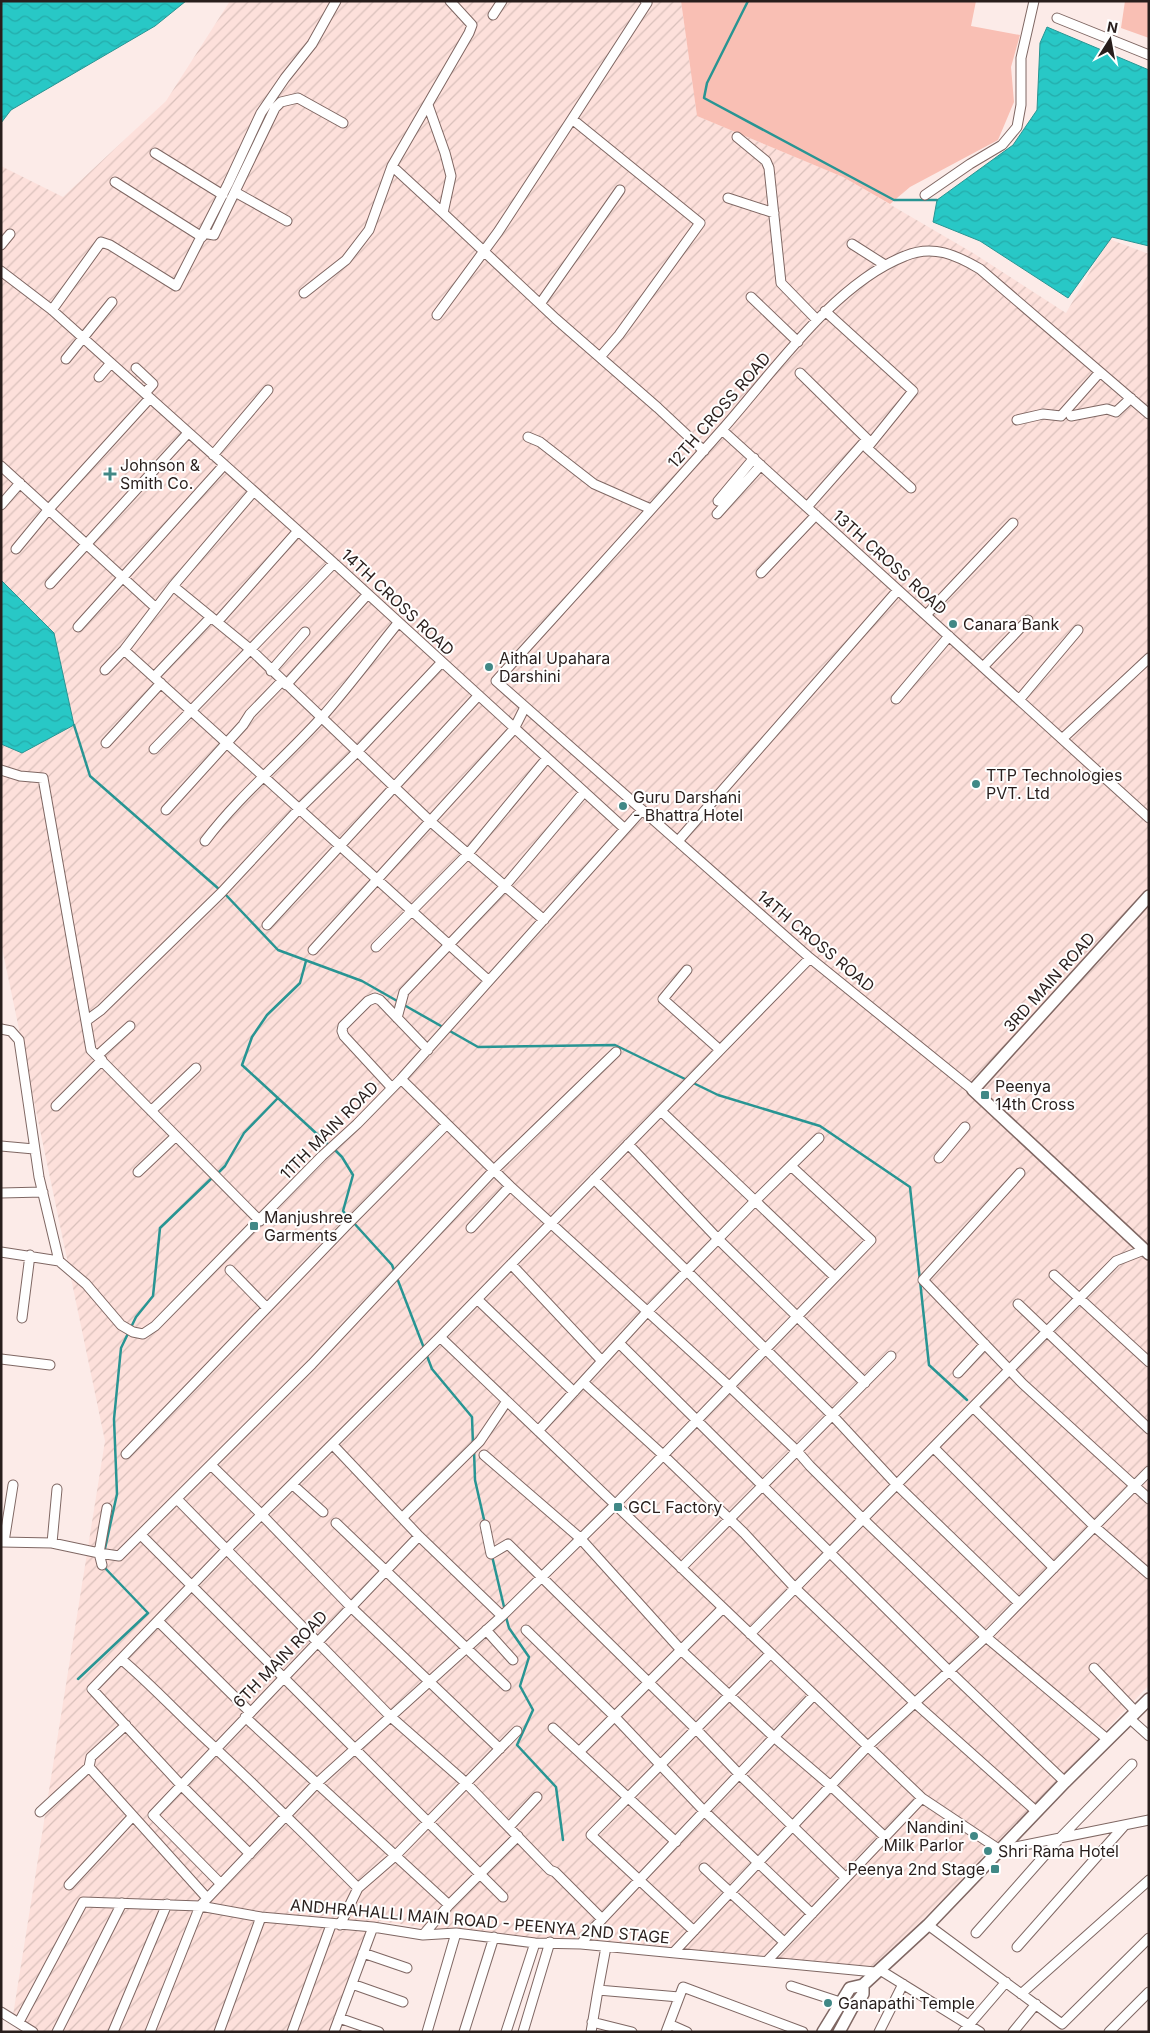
<svg xmlns="http://www.w3.org/2000/svg" width="1150" height="2033" viewBox="0 0 1150 2033" font-family="Inter,sans-serif">
<defs>
<pattern id="industrial-furrows" width="10" height="10" patternUnits="userSpaceOnUse" patternTransform="scale(1.25)"><rect width="10" height="10" fill="#fde0db"/><path d="M-1 1l2-2M0 10L10 0M9 11l2-2" fill="none" stroke="#d9c0bb"/></pattern>
<pattern id="water-waves" width="16" height="10" patternUnits="userSpaceOnUse" patternTransform="scale(1.25)"><rect width="16" height="10" fill="#28c8c6"/><path d="M0 5q4-4 8 0t8 0" fill="none" stroke="#24abaa"/></pattern>
</defs>
<rect width="100%" height="100%" fill="#fcebe8"/>
<!-- industrial -->
<path fill="url(#industrial-furrows)" d="M 230,1 L 681,1 L 697,116 L 843,177 L 973,253 L 1066,313 L 1109,239 L 1149,254 L 1149,1685 L 984,1858 L 872,1970 L 535,1943 L 379,1921 L 335,2032 L 36,2032 L 13,2015 L 105,1441 L 1,943 L 1,166 L 63,197 L 166,101 Z"/>
<!-- grass -->
<path fill="#f9bfb4" d="M 681,1 L 976,1 L 971,26 L 1020,35 L 1011,67 L 1014,102 L 998,140 L 910,187 L 890,204 L 843,177 L 697,116 Z
M 1125,1 L 1149,1 L 1149,38 L 1121,28 Z"/>
<!-- water -->
<path fill="url(#water-waves)" stroke="#289593" d="M 1,1 L 186,1 L 155,26 L 11,110 L 1,123 Z
M 1047,27 L 1149,70 L 1149,246 L 1112,237 L 1068,298 L 980,241 L 933,222 L 937,200 L 1013,145 L 1037,110 L 1040,43 Z
M 1,580 L 54,633 L 74,725 L 22,753 L 1,744 Z"/>
<g fill="none" stroke-linecap="round" stroke-linejoin="round">
<!-- stream -->
<path stroke="#289593" stroke-width="2.5" d="M 748,1 L 707,83 L 704,98 L 894,200 L 937,200
M 74,725 L 90,776 L 220,890
M 225,894 L 278,950 L 362,981 L 399,1002
M 306,961 L 300,983 L 267,1015 L 252,1037 L 242,1065 L 330,1146
M 404,1005 L 478,1047 L 615,1045 L 718,1095 L 820,1126 L 910,1187 L 929,1365 L 967,1400
M 334,1149 L 342,1157 L 353,1175 L 343,1211 L 349,1218
M 217,1174 L 225,1166 L 244,1133 L 277,1099
M 353,1222 L 392,1265 L 432,1369 L 472,1417 L 473,1445
M 474,1450 L 475,1480 L 485,1524
M 104,1553 L 117,1494 L 114,1419 L 121,1348 L 136,1317 L 153,1296 L 160,1228 L 213,1177
M 492,1556 L 505,1611
M 506,1617 L 509,1628 L 529,1657 L 520,1686 L 533,1710 L 517,1745 L 556,1787 L 563,1840
M 78,1679 L 148,1613 L 104,1567"/>
<!-- minor casing -->
<g stroke="#7f6763" stroke-width="11">
<path id="minor" d="M 493,15 L 502,1
M 1057,18 L 1149,55
M 428,105 L 445,153 L 451,176 L 443,213 L 556,319 L 658,408 L 704,451
M 572,119 L 647,3 L 645,1
M 737,137 L 766,161 L 769,168 L 781,283 L 817,320
M 155,153 L 223,195
M 392,166 L 443,213
M 115,182 L 202,237
M 235,192 L 287,221
M 925,195 L 970,164 L 1002,145 L 1017,127 L 1021,105 L 1021,58 L 1034,1
M 728,198 L 774,213
M 203,233 L 214,235 L 275,108 L 281,102 L 298,98 L 343,123
M 852,244 L 885,265
M 1,245 L 10,234
M 1,271 L 52,310 L 334,563 L 625,829
M 304,293 L 346,260 L 369,230 L 392,166 L 469,33 L 472,25 L 450,1
M 751,297 L 798,342
M 540,304 L 620,190
M 52,310 L 101,242 L 110,245 L 176,286 L 228,184 L 261,113 L 285,78 L 312,44 L 336,1
M 825,311 L 913,391 L 867,448 L 911,488
M 437,315 L 498,232 L 572,119 L 700,223 L 619,335 L 600,357
M 66,359 L 112,302
M 136,368 L 153,384 L 145,393
M 800,373 L 867,439 L 807,507
M 99,377 L 111,363
M 1071,416 L 1107,409 L 1116,412 L 1131,398
M 1017,420 L 1043,414 L 1061,416 L 1100,372
M 722,430 L 1149,818
M 528,437 L 540,442 L 594,484 L 651,509
M 213,455 L 268,390
M 1,466 L 156,608
M 718,501 L 754,458
M 1,505 L 20,483
M 717,514 L 761,465
M 16,549 L 49,509 L 150,398
M 761,573 L 816,515
M 50,584 L 188,433
M 173,586 L 250,649 L 430,821 L 544,920
M 926,615 L 1013,523
M 218,621 L 297,532
M 78,627 L 224,465
M 124,650 L 488,980
M 983,667 L 1028,620
M 105,670 L 124,650 L 173,586 L 253,492
M 271,671 L 305,632
M 154,677 L 211,617
M 286,685 L 367,595
M 896,699 L 949,636
M 1019,700 L 1078,630
M 1062,739 L 1149,658
M 106,743 L 161,683
M 154,749 L 334,563
M 1,770 L 20,776 L 43,778 L 91,1050 L 260,1221
M 166,810 L 243,725 L 250,714 L 282,681
M 205,841 C 239,796 283,760 321,718 C 348,688 372,655 398,623
M 678,841 L 898,590
M 267,925 L 478,696
M 376,947 L 467,855 L 547,758
M 313,950 L 514,729 L 525,707
M 687,970 L 663,999 L 720,1050
M 397,1018 L 404,992 L 504,887 L 584,792
M 86,1021 L 101,1010 L 221,893 L 299,809 L 357,752 L 441,663
M 1,1029 L 11,1031 L 19,1040 L 39,1177 L 59,1261
M 97,1056 L 130,1026
M 401,1079 L 510,1186 L 729,1386 L 797,1451 L 810,1466 L 863,1519 L 986,1637 L 1107,1739
M 392,1088 L 344,1036 L 342,1031 L 343,1026 L 368,1001 L 375,998 L 380,1000 L 428,1050
M 973,1090 L 810,958 L 496,681 C 571,598 647,515 721,431 C 772,374 833,284 905,256 C 933,244 956,255 980,269 L 1149,414
M 56,1106 L 102,1060
M 151,1111 L 196,1068
M 661,1111 L 835,1277
M 628,1144 L 718,1239 L 865,1383
M 1,1146 L 34,1149
M 939,1158 L 965,1127
M 138,1172 L 176,1136
M 1020,1173 L 923,1280 L 1023,1384 L 1149,1499
M 594,1179 L 833,1416 L 897,1485 L 1019,1603
M 1,1193 L 43,1192
M 471,1228 L 510,1186
M 1,1252 L 59,1261 L 86,1284 L 121,1325 L 133,1332 L 143,1334 L 155,1326 L 322,1156 L 357,1124 L 401,1079 L 642,810
M 511,1264 L 602,1361
M 230,1270 L 267,1308
M 1054,1275 L 1149,1362
M 477,1299 L 574,1392
M 1018,1304 L 1149,1429
M 22,1318 L 30,1255
M 440,1337 L 922,1798 L 1000,1850 L 1149,1820
M 619,1343 L 949,1671 L 1065,1782
M 1,1359 L 50,1365
M 958,1373 L 985,1344
M 583,1382 L 663,1455 L 744,1533 L 795,1588 L 915,1703 L 1037,1812
M 973,1407 L 1095,1527 L 1149,1574
M 538,1431 L 647,1312 L 755,1201 L 819,1138
M 333,1445 L 419,1536 L 502,1616
M 934,1448 L 1054,1568
M 126,1454 L 347,1225 L 447,1124
M 484,1455 L 580,1538 L 681,1650 L 775,1738 L 831,1786 L 885,1837
M 211,1465 L 262,1515 L 351,1607 L 500,1749
M 293,1485 L 323,1512
M 177,1499 L 391,1717 L 466,1783 L 550,1870 L 555,1872 L 602,1919
M 107,1508 L 99,1553 L 119,1556 L 312,1364 L 494,1170 L 616,1052
M 402,1518 L 480,1441 L 507,1401
M 336,1523 L 506,1686
M 485,1525 L 491,1554 L 508,1544 L 696,1729 L 740,1775 L 846,1878
M 141,1535 L 503,1897
M 1,1542 L 52,1543 L 99,1553 L 102,1565
M 4,1542 L 13,1485
M 52,1543 L 57,1489
M 681,1568 L 891,1356
M 158,1621 L 250,1712
M 486,1630 L 513,1660
M 526,1630 L 614,1716 L 704,1811 L 812,1914
M 750,1634 L 1116,1261 L 1144,1250
M 121,1659 C 153,1686 181,1717 212,1745 C 262,1792 310,1839 358,1888 L 340,1925
M 1094,1668 L 1136,1712
M 245,1717 L 449,1905
M 1129,1718 L 1149,1736
M 126,1725 L 91,1757 L 89,1767 L 207,1898
M 553,1728 L 579,1752
M 40,1812 L 89,1767
M 509,1827 L 537,1797
M 676,1842 L 579,1752 L 723,1608
M 250,1854 L 180,1784 L 92,1689 L 226,1550 L 440,1337 L 810,958
M 704,1868 L 784,1942
M 221,1884 L 153,1815 L 419,1536
M 69,1885 L 133,1816
M 358,1888 L 396,1855 L 517,1731
M 928,1925 L 1062,2024 L 1149,1938
M 694,1931 L 591,1835 L 770,1654
M 976,1933 L 1060,1838 L 1132,1764
M 423,1935 L 449,1905 L 518,1836
M 581,1944 L 590,1932 L 814,1695
M 606,1947 L 598,1990 L 679,1997
M 1017,1947 L 1124,1826
M 674,1952 L 868,1746 L 986,1637 L 1149,1471
M 363,1953 L 407,1968
M 767,1961 L 922,1798
M 880,1970 L 980,2032
M 352,1984 L 403,2002
M 791,1986 L 840,2002
M 1021,1994 L 1149,1880
M 1,2012 L 33,2032
M 339,2018 L 379,2032
M 19,2022 L 83,1902 L 200,1906 L 261,1917 L 373,1927 L 423,1935 L 456,1933 L 535,1943 L 581,1944 L 875,1972
M 592,2022 L 632,2032
M 669,2024 L 687,2032
M 57,2032 L 122,1903
M 113,2032 L 167,1904
M 150,2032 L 200,1906 L 316,1784 L 502,1616 L 616,1504 L 871,1240 L 791,1166
M 219,2032 L 261,1917
M 292,2032 L 331,1925
M 334,2032 L 373,1927
M 427,2032 L 456,1933
M 464,2032 L 494,1937
M 506,2032 L 535,1943
M 523,2032 L 550,1942
M 591,2032 L 598,1990
M 666,2032 L 683,1987 L 803,2032
M 879,2032 L 903,1984
M 963,2032 L 1006,1982
M 1013,2032 L 1036,2004
M 1109,2032 L 1149,1992"/>
</g>
<!-- major casing -->
<g stroke="#7f6763" stroke-width="14">
<path id="major" d="M 1149,896 L 973,1090 L 1149,1254
M 823,2032 L 850,1988 L 863,1985 L 928,1925 L 1065,1782 L 1149,1699
M 839,2032 L 852,2008 L 863,1994 L 863,1985"/>
</g>
<!-- minor -->
<use href="#minor" stroke="#fff" stroke-width="9"/>
<!-- major -->
<use href="#major" stroke="#fff" stroke-width="11"/>
</g>
<!-- markers -->
<g fill="#408886" stroke="#fff" stroke-width="2">
<path d="M107.5 466.5h5v5h5v5h-5v5h-5v-5h-5v-5h5z"/>
<circle cx="953" cy="624" r="5"/>
<circle cx="489" cy="667" r="5"/>
<circle cx="976" cy="784" r="5"/>
<circle cx="623" cy="806" r="5"/>
<rect x="980" y="1090" width="10" height="10" rx="2.5"/>
<rect x="249" y="1221" width="10" height="10" rx="2.5"/>
<rect x="613" y="1502" width="10" height="10" rx="2.5"/>
<circle cx="974" cy="1836" r="5"/>
<circle cx="988" cy="1851" r="5"/>
<rect x="990" y="1864" width="10" height="10" rx="2.5"/>
<circle cx="828" cy="2003" r="5"/>
</g>
<g text-anchor="middle" stroke-width="4" stroke-linejoin="round" paint-order="stroke">
<!-- street labels -->
<g font-size="16" fill="#281e1c" stroke="#fff">
<text transform="translate(719 410) rotate(-49)" y="6">12TH CROSS ROAD</text>
<text transform="translate(890 562) rotate(42)" y="6">13TH CROSS ROAD</text>
<text transform="translate(398 602) rotate(43)" y="6">14TH CROSS ROAD</text>
<text transform="translate(816 941) rotate(40)" y="6">14TH CROSS ROAD</text>
<text transform="translate(1049 982) rotate(-48)" y="6">3RD MAIN ROAD</text>
<text transform="translate(329 1130) rotate(-45)" y="6">11TH MAIN ROAD</text>
<text transform="translate(280 1659) rotate(-46)" y="6">6TH MAIN ROAD</text>
<text transform="translate(480 1921) rotate(5)" y="6">ANDHRAHALLI MAIN ROAD - PEENYA 2ND STAGE</text>
</g>
<!-- poi labels -->
<g font-size="16" fill="#281e1c" stroke="#fff" text-anchor="start">
<text x="120" y="471">Johnson &amp;<tspan x="120" dy="18">Smith Co.</tspan></text>
<text x="963" y="630">Canara Bank</text>
<text x="499" y="664">Aithal Upahara<tspan x="499" dy="18">Darshini</tspan></text>
<text x="986" y="781">TTP Technologies<tspan x="986" dy="18">PVT. Ltd</tspan></text>
<text x="633" y="803">Guru Darshani<tspan x="633" dy="18">- Bhattra Hotel</tspan></text>
<text x="995" y="1092">Peenya<tspan x="995" dy="18">14th Cross</tspan></text>
<text x="264" y="1223">Manjushree<tspan x="264" dy="18">Garments</tspan></text>
<text x="628" y="1513">GCL Factory</text>
<text x="964" y="1833" text-anchor="end">Nandini<tspan x="964" dy="18">Milk Parlor</tspan></text>
<text x="998" y="1857">Shri Rama Hotel</text>
<text x="985" y="1875" text-anchor="end">Peenya 2nd Stage</text>
<text x="838" y="2009">Ganapathi Temple</text>
</g>
</g>
<!-- border -->
<rect width="1150" height="2033" fill="none" stroke="#281e1c" stroke-width="5"/>
<!-- north arrow -->
<g transform="translate(1110 40) rotate(11)" stroke="#ffffff" stroke-width="4" paint-order="stroke">
<path d="M0-4L9 19L0 12L-9 19Z" fill="#281e1c"/>
<text y="-8" font-size="14" font-weight="bold" text-anchor="middle" fill="#281e1c">N</text>
</g>
</svg>
